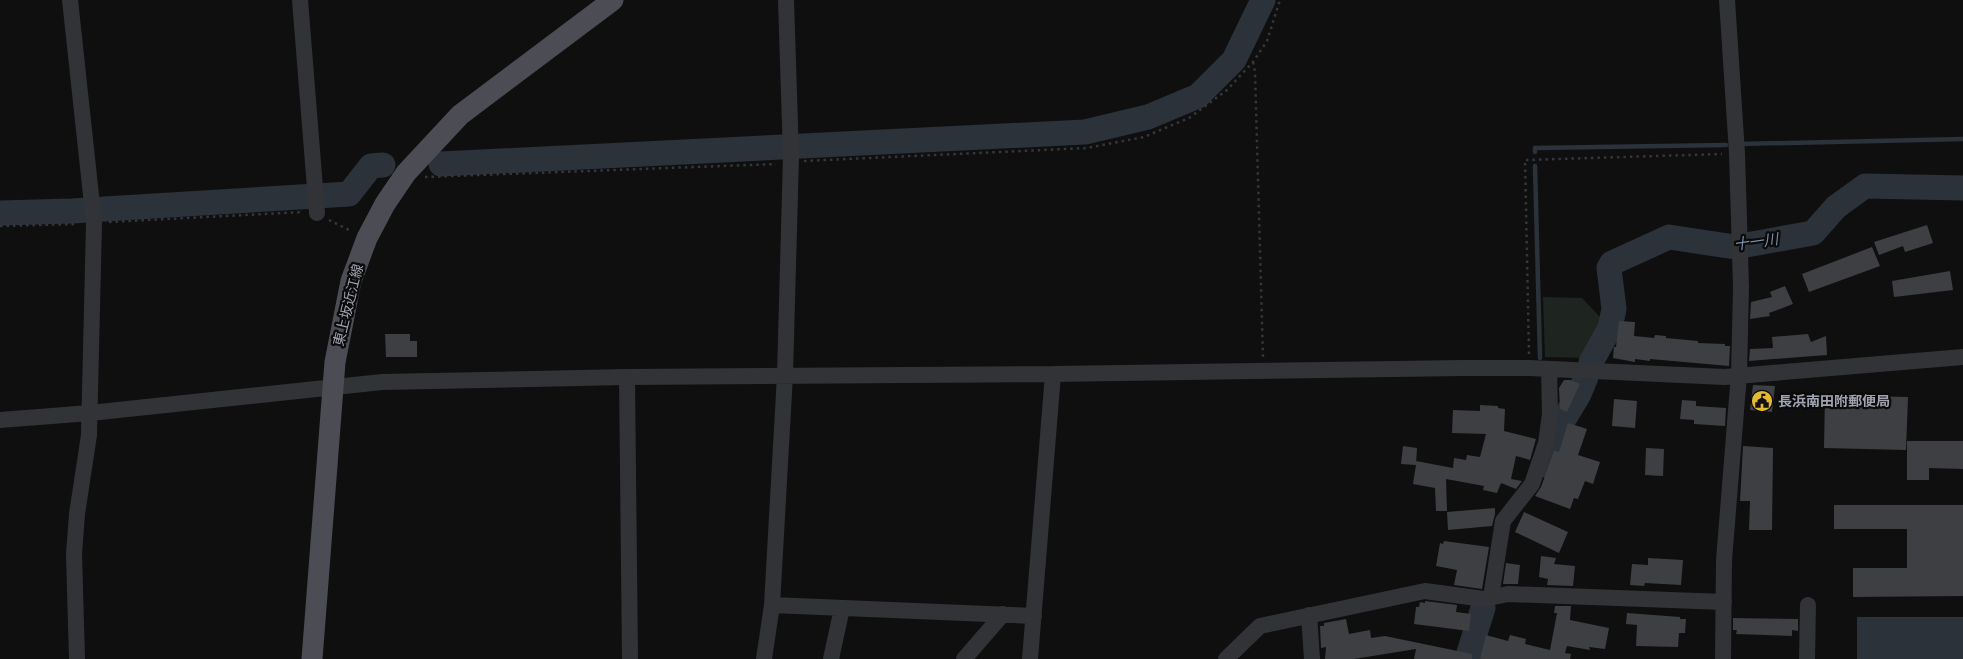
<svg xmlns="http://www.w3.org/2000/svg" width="1963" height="659" viewBox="0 0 1963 659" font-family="Figtree,'Noto Sans JP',sans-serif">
<rect width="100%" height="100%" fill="#0f0f10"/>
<!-- green -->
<path fill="#1e241f" d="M 1543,297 L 1582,298 L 1604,321 L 1585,358 L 1545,357 Z"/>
<!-- water -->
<path fill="#2c323a" d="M 1857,617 L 1963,617 L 1963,659 L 1857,659 Z"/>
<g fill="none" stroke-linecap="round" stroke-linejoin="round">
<!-- stream -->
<path stroke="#2c323a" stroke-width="4.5" d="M 1740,144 L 1963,139
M 1535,152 L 1535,148 L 1726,145
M 1535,166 L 1540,358"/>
<!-- river -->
<path stroke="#2c323a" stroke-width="25" d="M 441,164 L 1085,132 L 1148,117 L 1198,96 L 1234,60 L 1263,0
M 0,213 L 72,211 L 349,194 L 371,166 L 383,165
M 1591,362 L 1610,328 L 1614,309 L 1609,268 L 1612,263 L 1669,237 L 1735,247 L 1813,233 L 1836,207 L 1865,186 L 1963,188
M 1546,465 L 1555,434 L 1579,394 L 1586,377
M 1467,659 L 1483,608"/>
</g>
<!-- building -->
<path fill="#3e3f43" d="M 1927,225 L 1933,243 L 1905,252 L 1903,246 L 1879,255 L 1874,242 Z
M 1872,247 L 1880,266 L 1809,292 L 1802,274 Z
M 1950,271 L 1953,290 L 1894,297 L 1892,281 Z
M 1785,286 L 1793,304 L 1769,313 L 1770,316 L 1750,319 L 1751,302 L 1772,297 L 1770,292 Z
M 1619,321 L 1635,322 L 1634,336 L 1654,338 L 1655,335 L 1666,336 L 1666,338 L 1698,341 L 1698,343 L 1725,344 L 1725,346 L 1730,346 L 1729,366 L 1650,359 L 1650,361 L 1635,359 L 1635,362 L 1613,358 L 1614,347 L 1616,347 Z
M 385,334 L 410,334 L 410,341 L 417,341 L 417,357 L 386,357 Z
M 1808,334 L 1811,342 L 1826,336 L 1827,355 L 1749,361 L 1750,349 L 1773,348 L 1772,337 Z
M 1564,380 L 1570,380 L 1580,384 L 1567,412 L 1560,409 L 1559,388 Z
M 1753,385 L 1775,386 L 1772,412 L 1750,410 Z
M 1825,395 L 1908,397 L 1906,450 L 1824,448 Z
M 1614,399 L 1637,401 L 1635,428 L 1612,426 Z
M 1682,400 L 1696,401 L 1696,406 L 1726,408 L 1725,426 L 1694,424 L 1694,420 L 1680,419 Z
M 1480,405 L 1498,406 L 1498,408 L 1505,409 L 1504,431 L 1536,439 L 1530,460 L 1516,456 L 1511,479 L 1522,481 L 1516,489 L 1501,483 L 1497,493 L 1483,490 L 1484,486 L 1446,479 L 1447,511 L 1436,511 L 1435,488 L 1413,484 L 1416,465 L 1401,464 L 1403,446 L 1417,448 L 1416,464 L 1416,461 L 1453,468 L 1454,458 L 1466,460 L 1467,455 L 1480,457 L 1486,434 L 1452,433 L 1453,410 L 1480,411 Z
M 1568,423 L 1587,429 L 1578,455 L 1600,462 L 1593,484 L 1585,481 L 1578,499 L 1574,498 L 1570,509 L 1535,496 L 1541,487 L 1554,451 L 1559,452 Z
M 1907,441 L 1963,441 L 1963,469 L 1929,468 L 1929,480 L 1907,480 Z
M 1743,446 L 1773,448 L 1772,530 L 1749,530 L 1750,501 L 1740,501 Z
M 1646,448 L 1664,449 L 1663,476 L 1645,475 Z
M 1834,505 L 1963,505 L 1963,596 L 1853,597 L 1853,568 L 1907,568 L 1907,529 L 1834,529 Z
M 1495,508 L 1495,514 L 1492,526 L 1448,530 L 1447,512 Z
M 1524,512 L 1568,532 L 1559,553 L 1515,532 Z
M 1444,541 L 1489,547 L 1482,589 L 1454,585 L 1457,570 L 1436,566 L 1440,543 L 1443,544 Z
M 1541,556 L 1556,558 L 1554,564 L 1575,566 L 1573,586 L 1547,585 L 1548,579 L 1539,577 Z
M 1648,558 L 1683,560 L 1681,585 L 1645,583 L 1644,586 L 1630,585 L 1632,564 L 1648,565 Z
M 1506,563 L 1520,565 L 1518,584 L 1503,584 Z
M 1425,601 L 1457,605 L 1456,612 L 1471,614 L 1469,631 L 1414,624 L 1416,607 L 1419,607 L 1420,602 L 1425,603 Z
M 1555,606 L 1571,606 L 1570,620 L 1609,628 L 1605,649 L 1589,647 L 1590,650 L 1567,646 L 1565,653 L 1571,654 L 1570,659 L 1480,659 L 1486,635 L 1508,641 L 1510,635 L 1526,639 L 1525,644 L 1550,650 L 1557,613 L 1554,613 Z
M 1627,613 L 1680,617 L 1680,619 L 1686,619 L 1685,633 L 1679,633 L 1678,647 L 1636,646 L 1637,625 L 1626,624 Z
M 1733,618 L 1798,619 L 1798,631 L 1792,630 L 1792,636 L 1736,634 L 1737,630 L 1733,630 Z
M 1346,619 L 1349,634 L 1370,630 L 1371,638 L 1385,636 L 1472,654 L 1472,659 L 1414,659 L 1416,649 L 1354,659 L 1325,659 L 1326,647 L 1321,648 L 1320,626 L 1324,626 L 1324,623 Z"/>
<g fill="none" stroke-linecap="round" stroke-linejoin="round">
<!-- path -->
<path stroke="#36373c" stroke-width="2.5" stroke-dasharray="2.5 4" stroke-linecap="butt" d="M 1253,62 L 1255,72 L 1263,358
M 804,161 L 1087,148 L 1144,137 L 1189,118 L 1227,90 L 1253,62 L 1267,41 L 1280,0
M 425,177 L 776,164
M 329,220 L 351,231
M 109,222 L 303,212
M 0,226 L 78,224
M 1529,354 L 1525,160 L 1722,154"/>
<!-- minor -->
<path stroke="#323337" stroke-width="16" d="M 70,0 L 94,223 L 89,435 L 77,514 L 74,554 L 77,659
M 300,0 L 317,213
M 627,377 L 630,659
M 0,420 L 90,413 L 382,382 L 627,377 L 1053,374 L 1463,368 L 1529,368 L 1725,377 L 1963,357
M 1491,597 L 1503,521 L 1532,484 L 1546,443 L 1550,414 L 1549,369
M 772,605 L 1034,616
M 1309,615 L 1312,659
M 764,659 L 772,605 L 785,375 L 791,156 L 786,0
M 831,659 L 842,608
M 964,659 L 1003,614
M 1030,659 L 1053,374
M 1226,659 L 1260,626 L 1425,591 L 1484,599 L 1508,594 L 1724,602
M 1723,659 L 1724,560 L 1739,374 L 1741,287 L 1737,153 L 1727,0
M 1807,659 L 1808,605"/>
<!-- major -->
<path stroke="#4c4d54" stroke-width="21" d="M 312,659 L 335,362 L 351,281 L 367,238 L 385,204 L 406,173 L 460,115 L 613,0"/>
</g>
<!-- icons -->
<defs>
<g id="civic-disc" transform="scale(1.125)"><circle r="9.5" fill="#e5b732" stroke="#0a0a0b"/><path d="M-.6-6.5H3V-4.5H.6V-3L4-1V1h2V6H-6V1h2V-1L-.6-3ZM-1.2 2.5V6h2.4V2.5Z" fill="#111"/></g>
</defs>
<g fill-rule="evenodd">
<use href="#civic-disc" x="1762" y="401"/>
</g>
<g text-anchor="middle" stroke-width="4.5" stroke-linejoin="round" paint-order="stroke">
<!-- street labels -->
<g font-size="14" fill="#a1a4b0" stroke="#0a0a0b">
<text transform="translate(348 305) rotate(-76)" y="5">東上坂近江線</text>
</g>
<!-- poi labels -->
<g font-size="14" font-weight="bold" fill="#a1a4b0" stroke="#0a0a0b" text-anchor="start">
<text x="1778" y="406">長浜南田附郵便局</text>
</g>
<!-- water labels -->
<g font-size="15" font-style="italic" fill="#798faa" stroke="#0a0a0b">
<text transform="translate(1756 242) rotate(-8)" y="5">十一川</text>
</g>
</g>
</svg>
